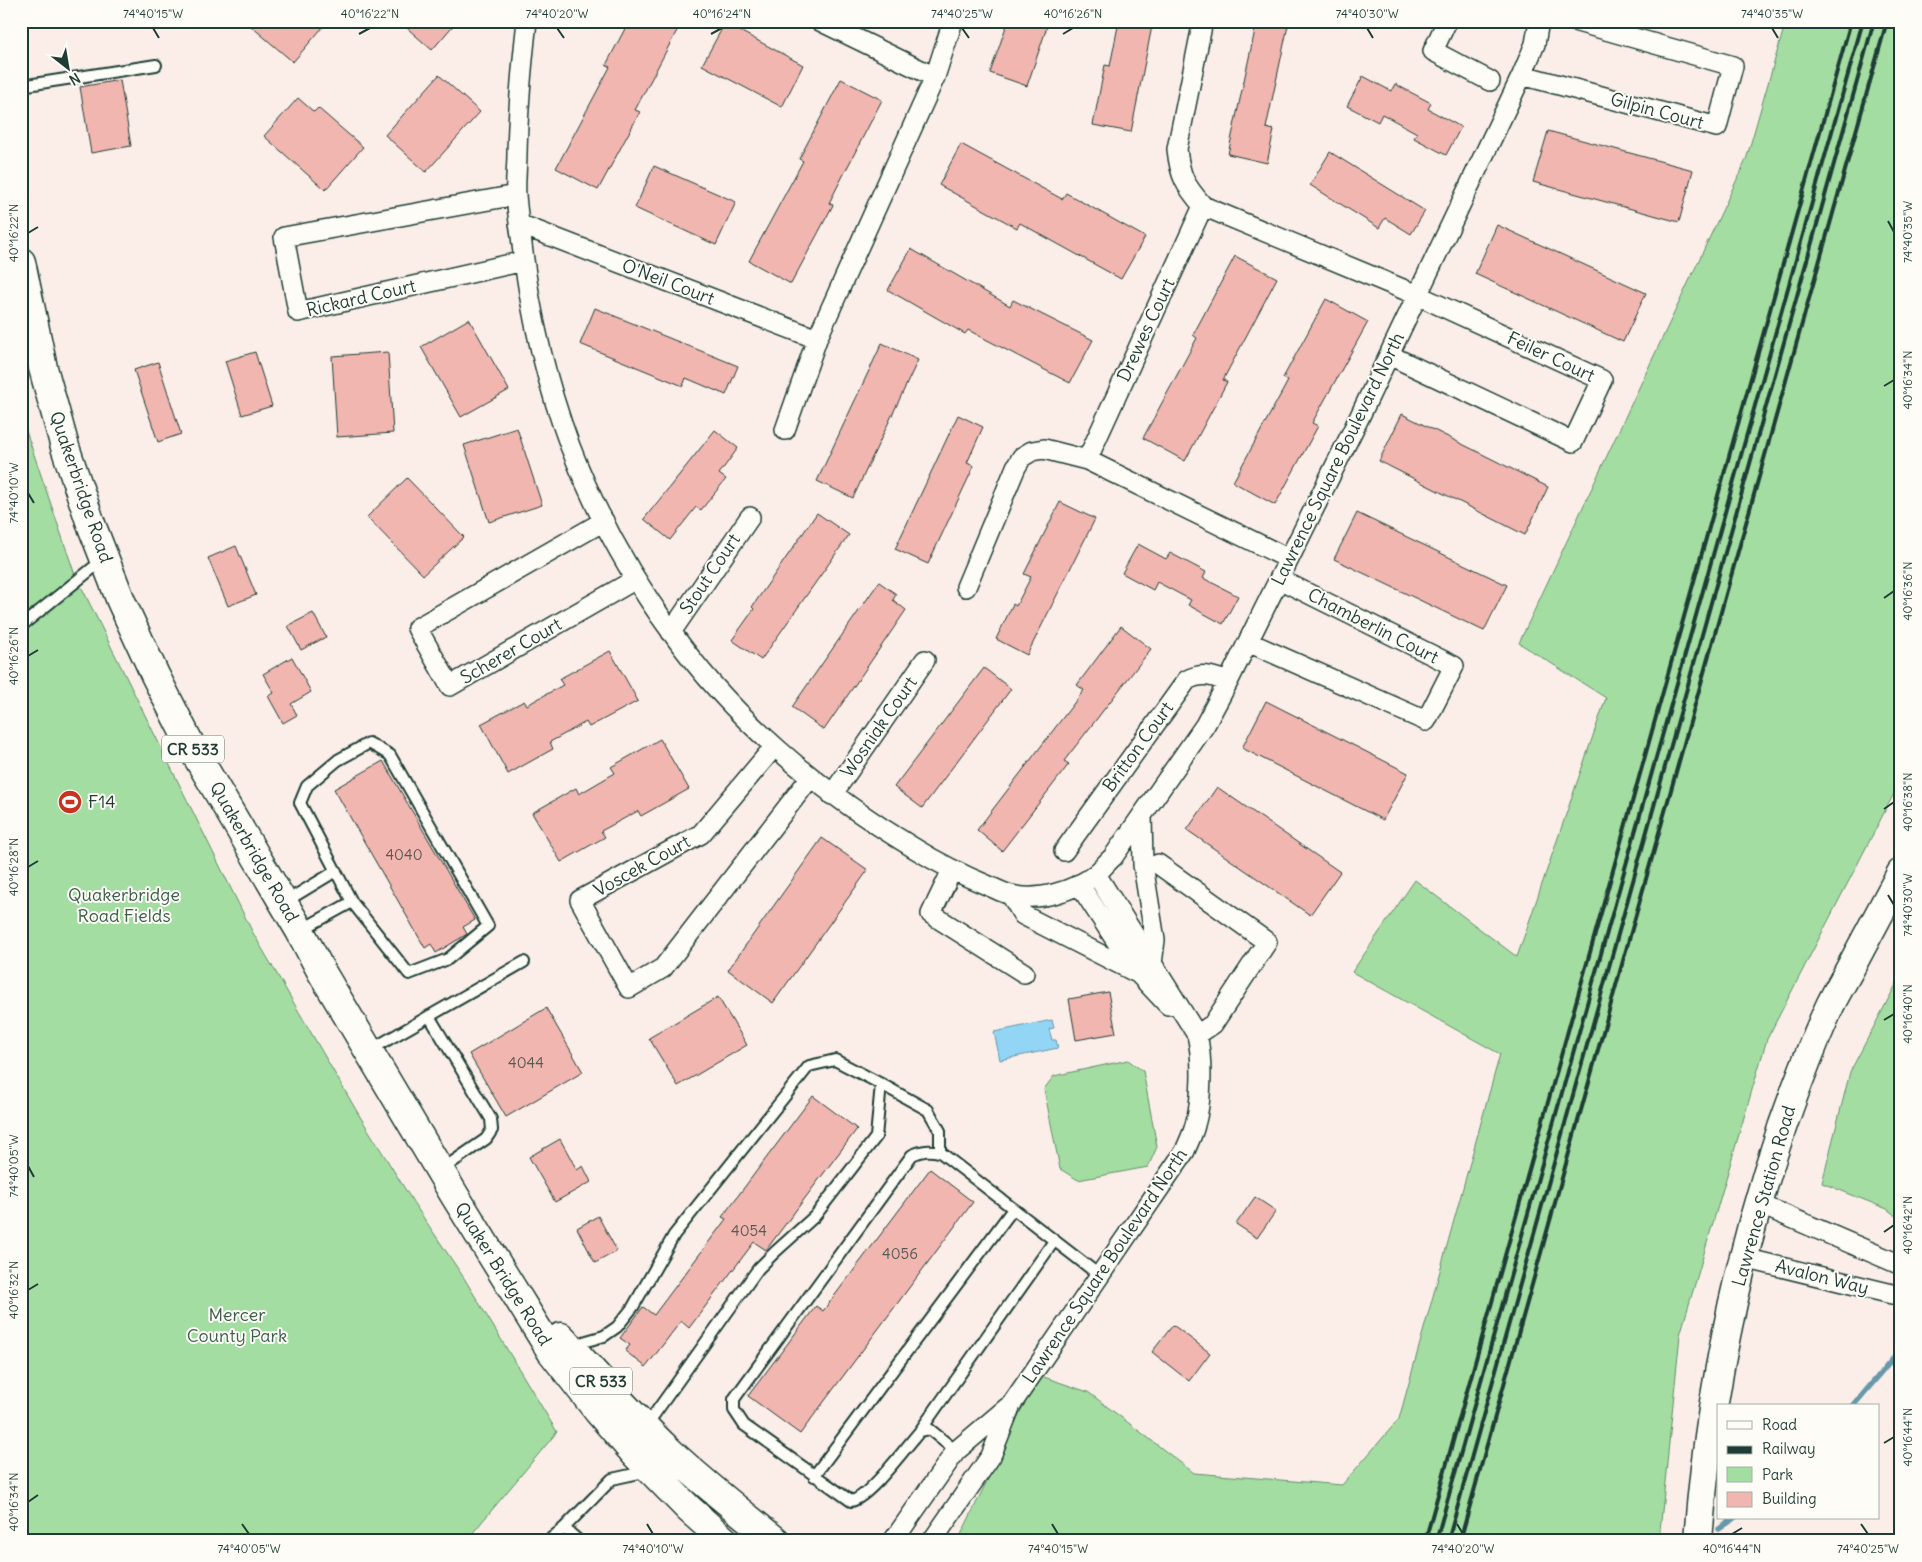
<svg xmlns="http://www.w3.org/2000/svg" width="1922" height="1562" viewBox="0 0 1922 1562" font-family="Delius,sans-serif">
<rect width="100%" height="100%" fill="#fbeee9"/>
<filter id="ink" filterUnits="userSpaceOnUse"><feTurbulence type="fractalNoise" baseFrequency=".02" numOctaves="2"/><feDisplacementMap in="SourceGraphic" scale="10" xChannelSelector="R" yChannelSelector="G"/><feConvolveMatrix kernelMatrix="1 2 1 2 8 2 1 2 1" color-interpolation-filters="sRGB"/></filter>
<g filter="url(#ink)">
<!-- green -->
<path fill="#a4dda2" stroke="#628d6b" d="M 1786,21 L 1901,21 L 1901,780 L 1767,1039 L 1680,1335 L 1659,1541 L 958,1541 L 1038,1375 L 1088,1392 L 1194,1473 L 1342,1485 L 1399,1419 L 1500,1054 L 1352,972 L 1415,880 L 1517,957 L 1606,698 L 1519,643 L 1746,160 Z
M 21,410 L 27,434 L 74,572 L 253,933 L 359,1115 L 415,1205 L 464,1278 L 557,1432 L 466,1541 L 21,1541 Z
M 1901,975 L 1901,1220 L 1887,1209 L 1822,1183 L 1850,1072 Z
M 1128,1060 L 1143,1071 L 1157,1147 L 1148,1167 L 1078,1180 L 1060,1169 L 1044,1089 L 1054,1076 Z"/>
<!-- water -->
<path fill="#93d5f5" stroke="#6598a8" d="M 1052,1020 L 1054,1028 L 1049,1029 L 1052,1040 L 1056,1040 L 1058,1048 L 1000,1060 L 994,1032 Z"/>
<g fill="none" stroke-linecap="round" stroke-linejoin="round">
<!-- stream -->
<path stroke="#6598a8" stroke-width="5.5" d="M 1853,1406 L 1897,1354 L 1901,1346
M 1719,1529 L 1735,1518"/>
</g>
<!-- building -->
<path fill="#f1b6b0" stroke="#1f3d34" d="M 245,21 L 328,21 L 293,62 Z
M 399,21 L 457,21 L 432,50 Z
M 629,21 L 682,21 L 635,110 L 640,112 L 598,190 L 556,168 L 610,67 L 606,65 Z
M 1008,21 L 1049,21 L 1027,86 L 990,73 Z
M 1119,21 L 1153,21 L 1131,132 L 1093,125 L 1105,65 L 1110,66 Z
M 1257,21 L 1289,21 L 1266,128 L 1274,130 L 1267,163 L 1228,154 Z
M 725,23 L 803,65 L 782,107 L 702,65 Z
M 439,75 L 480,112 L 426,172 L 385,135 Z
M 1363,76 L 1391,91 L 1395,84 L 1431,103 L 1428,109 L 1461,127 L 1446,155 L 1414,138 L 1417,133 L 1382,114 L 1378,122 L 1347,106 Z
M 841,79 L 882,100 L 829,203 L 833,205 L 791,284 L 749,261 L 803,161 L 799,159 Z
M 120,80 L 131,146 L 91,153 L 80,87 Z
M 298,98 L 314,112 L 318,108 L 363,147 L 325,190 L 264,136 Z
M 1548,131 L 1693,170 L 1679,222 L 1533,182 Z
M 961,144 L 1062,199 L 1066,193 L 1145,237 L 1121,279 L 1020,223 L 1017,228 L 939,185 Z
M 1330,152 L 1425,211 L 1411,234 L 1385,218 L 1379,228 L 1310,185 Z
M 654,166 L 736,202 L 716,245 L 635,208 Z
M 1497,225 L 1646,293 L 1623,342 L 1475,274 Z
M 911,249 L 1010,306 L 1013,300 L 1093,340 L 1070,383 L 968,330 L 965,334 L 888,290 Z
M 1235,256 L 1277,278 L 1223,380 L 1227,382 L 1185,461 L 1143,438 L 1197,338 L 1193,335 Z
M 1326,299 L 1368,322 L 1312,423 L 1318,426 L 1275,505 L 1233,482 L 1288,381 L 1283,378 Z
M 595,308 L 738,366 L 726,395 L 686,378 L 683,386 L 580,344 Z
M 469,319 L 509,390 L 461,417 L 421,347 Z
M 882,343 L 918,360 L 853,498 L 817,481 Z
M 255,352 L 272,406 L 242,415 L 225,361 Z
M 388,352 L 393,433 L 337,437 L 332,356 Z
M 158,362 L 181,434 L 158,442 L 134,370 Z
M 1402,414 L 1548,487 L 1525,535 L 1379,461 Z
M 958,415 L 983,427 L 967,463 L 974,466 L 928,564 L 895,549 Z
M 517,428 L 542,505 L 489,522 L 464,445 Z
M 715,430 L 738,448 L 719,474 L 726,479 L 701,510 L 696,507 L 670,540 L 644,519 Z
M 407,478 L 464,537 L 423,575 L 367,517 Z
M 1060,502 L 1095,519 L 1027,655 L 996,639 L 1013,604 L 1016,606 L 1031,577 L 1024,574 Z
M 817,513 L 849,535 L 761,660 L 732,640 L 754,609 L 752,607 Z
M 1357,513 L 1507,585 L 1484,631 L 1334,559 Z
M 1138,544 L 1166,559 L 1170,553 L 1206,572 L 1203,578 L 1238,596 L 1223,624 L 1188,605 L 1191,600 L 1157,582 L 1153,590 L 1122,573 Z
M 236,546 L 256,595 L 228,606 L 208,558 Z
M 879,582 L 896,594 L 893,600 L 906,610 L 824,730 L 792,707 Z
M 313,613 L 326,637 L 301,650 L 288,626 Z
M 1121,626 L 1151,649 L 1064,761 L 1069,764 L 1002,851 L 977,830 L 1084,690 L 1077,685 Z
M 610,651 L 638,701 L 589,727 L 586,722 L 550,742 L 553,749 L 508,774 L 481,724 L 524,701 L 527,705 L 563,685 L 559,679 Z
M 292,657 L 311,692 L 291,704 L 297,715 L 283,723 L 268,696 L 274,693 L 263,674 Z
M 984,668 L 1011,689 L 922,808 L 894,787 Z
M 1266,701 L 1408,773 L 1383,820 L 1242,748 Z
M 660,739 L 689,789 L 641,816 L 638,811 L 601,831 L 605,837 L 561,862 L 532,813 L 576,788 L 579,794 L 615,773 L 611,767 Z
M 383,761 L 475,920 L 463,927 L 467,934 L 436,953 L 431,944 L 425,948 L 334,789 Z
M 1217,787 L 1340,872 L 1310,915 L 1187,830 Z
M 822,838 L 868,870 L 773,1003 L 728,970 Z
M 1108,992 L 1116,1033 L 1076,1040 L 1069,999 Z
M 718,997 L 747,1045 L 678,1086 L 649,1038 Z
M 546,1008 L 583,1072 L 506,1117 L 469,1054 Z
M 813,1096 L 857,1129 L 766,1250 L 754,1242 L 689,1328 L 681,1321 L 646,1367 L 625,1351 L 630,1345 L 620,1338 L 643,1307 L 654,1315 L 726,1219 L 722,1217 Z
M 560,1139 L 577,1170 L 583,1166 L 591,1182 L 555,1202 L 529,1157 Z
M 930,1169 L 973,1202 L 800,1434 L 748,1396 L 816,1306 L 823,1311 Z
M 1255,1197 L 1276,1211 L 1257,1238 L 1236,1224 Z
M 598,1216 L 617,1251 L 595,1263 L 577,1228 Z
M 1173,1325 L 1210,1353 L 1189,1381 L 1152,1352 Z"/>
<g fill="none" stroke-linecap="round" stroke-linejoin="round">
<!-- lane casing -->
<g stroke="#1f3d34" stroke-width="14">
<path id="lane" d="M 21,86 L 156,65
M 21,626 L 104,559
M 369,743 L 390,755 L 488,926 L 448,959 L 409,974 L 352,902 L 300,803 L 307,786 L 338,760 Z
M 283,903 L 336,871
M 301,930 L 352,902
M 429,1016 L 491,1119 L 492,1130 L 486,1139 L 441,1170
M 370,1050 L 524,962
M 881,1084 L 928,1110 L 940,1131 L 940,1152
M 573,1345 L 604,1336 L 617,1327 L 633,1307 L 674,1235 L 809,1066 L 835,1060 L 881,1084 L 876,1137 L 815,1216 L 775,1252 L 758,1269 L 646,1426
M 920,1431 L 1054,1241
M 956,1451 L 929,1429 L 920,1431 C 907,1446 868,1499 851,1501 L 744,1425 L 734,1410 L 734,1399 L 912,1155 C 923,1150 929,1150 940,1152 L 1099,1275
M 814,1476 L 1013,1209
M 564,1528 L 579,1541
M 548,1541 L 564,1528 L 612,1479 L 648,1471"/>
</g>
<!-- street casing -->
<g stroke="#1f3d34" stroke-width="22">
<path id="street" d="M 527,21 C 522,65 518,108 517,153 C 517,167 515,181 516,195 C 517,209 519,223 521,236 C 529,308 545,379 570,446 C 595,511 629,574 670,630 C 734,721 819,791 914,848 C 938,863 962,875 989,886 C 996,889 1003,893 1011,895 C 1038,902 1074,891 1096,874 C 1102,869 1107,862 1113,857 L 1205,725 L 1228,682 L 1359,418 L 1522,75 L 1535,44 L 1539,21
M 820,21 L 935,77
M 1203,21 L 1177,149 C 1180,177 1185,185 1203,206 L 1417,295 L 1602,380 L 1573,442 L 1389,355
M 1447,21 L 1433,51 L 1490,81
M 1522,75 L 1717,127 L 1733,66 L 1574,21
M 516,195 L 284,237 L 298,312 L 524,261
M 519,224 L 817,339
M 785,430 L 817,339 L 935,77 L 953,21
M 1087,460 L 1203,206
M 604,521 L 417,628 L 450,686 L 636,579
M 966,587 L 1016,467 L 1022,457 L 1032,451 L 1044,449 L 1087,460 L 1289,559
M 671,632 L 750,517
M 1248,642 L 1426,721 L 1454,666 L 1279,579
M 774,747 L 701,834 L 580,900 L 629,988 L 663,968 L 810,778
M 832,795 L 925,660
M 1142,815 L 1143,865 L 1155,940 L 1152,964
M 1064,851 L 1187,680 C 1203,672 1212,676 1228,682
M 1158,864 L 1267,942 L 1213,1024 L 1197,1035
M 952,870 L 931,914 L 1024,973
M 1079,884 L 1135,970 L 1168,1005
M 1011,895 L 1023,915 L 1135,972
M 1759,1204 L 1901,1265
M 1744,1258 L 1892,1294 L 1901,1294
M 893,1541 L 956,1451 L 1008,1407
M 932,1541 L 991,1456 L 1011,1405 L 1185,1151 C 1188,1143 1193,1134 1195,1125 C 1202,1101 1203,1059 1197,1035 L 1096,874"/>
</g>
<!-- secondary casing -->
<g stroke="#1f3d34" stroke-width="31">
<path id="secondary" d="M 1698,1541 C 1711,1362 1755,1175 1828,1010 C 1835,994 1845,979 1853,963 C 1869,933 1885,903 1901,873"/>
</g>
<!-- primary casing -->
<g stroke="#1f3d34" stroke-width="31">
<path id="primary" d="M 21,262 L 43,368 L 65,447 L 91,524 L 121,601 L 155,675 L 192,748 L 300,931 L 321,971 L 455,1196 L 551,1351 L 598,1411 L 637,1456 L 689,1509 L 725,1541
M 561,1337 C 596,1375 630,1414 668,1450 C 702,1482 739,1511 776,1541"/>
</g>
<!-- lane -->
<use href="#lane" stroke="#fdfcf7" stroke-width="10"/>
<!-- street -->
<use href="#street" stroke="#fdfcf7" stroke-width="19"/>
<!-- secondary -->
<use href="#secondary" stroke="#fdfcf7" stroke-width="28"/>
<!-- primary -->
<use href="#primary" stroke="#fdfcf7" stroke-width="28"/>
<!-- rail -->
<path stroke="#1f3d34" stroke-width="4" d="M 1425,1541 L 1851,21
M 1436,1541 L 1863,21
M 1448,1541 L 1874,21
M 1460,1541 L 1887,21"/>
</g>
</g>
<!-- ticks -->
<path fill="none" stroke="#1f3d34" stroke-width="2" d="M 153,28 L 159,38M 557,28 L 564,38M 962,28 L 969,38M 1367,28 L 1373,38M 1772,28 L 1778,38M 359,34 L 370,28M 711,34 L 722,28M 1063,34 L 1073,28M 1888,221 L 1894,232M 28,233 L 38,227M 1884,386 L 1894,380M 28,493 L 34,503M 1884,598 L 1894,591M 28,656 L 38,650M 1884,809 L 1894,802M 28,867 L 38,861M 1888,895 L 1894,905M 1884,1020 L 1894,1014M 28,1166 L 34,1177M 1884,1232 L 1894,1225M 28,1290 L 38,1284M 1884,1443 L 1894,1437M 28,1502 L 38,1495M 242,1524 L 249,1534M 647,1524 L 653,1534M 1052,1524 L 1058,1534M 1457,1524 L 1463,1534M 1861,1524 L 1868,1534M 1732,1534 L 1742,1528"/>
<!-- icons -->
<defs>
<g id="stadium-disc" transform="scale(1.25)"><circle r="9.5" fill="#c8321e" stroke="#fdfcf7"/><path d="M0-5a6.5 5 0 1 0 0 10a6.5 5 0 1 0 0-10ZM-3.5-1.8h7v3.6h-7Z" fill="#fff"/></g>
</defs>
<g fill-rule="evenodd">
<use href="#stadium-disc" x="70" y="802"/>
</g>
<g text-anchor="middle" stroke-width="4" stroke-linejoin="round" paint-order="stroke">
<!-- number labels -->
<g font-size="15" fill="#545b53">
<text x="404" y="860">4040</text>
<text x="526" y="1068">4044</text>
<text x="749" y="1236">4054</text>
<text x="900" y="1259">4056</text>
</g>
<!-- shield labels -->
<g fill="#fdfcf7" stroke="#62766e" stroke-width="1">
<rect x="162" y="735.5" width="62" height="27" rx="4"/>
<rect x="570" y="1367.5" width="62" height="27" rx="4"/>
</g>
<g font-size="16" font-weight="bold" fill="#1f3d34">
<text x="193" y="755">CR 533</text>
<text x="601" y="1387">CR 533</text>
</g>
<!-- street labels -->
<g font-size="18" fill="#1f3d34" stroke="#fdfcf7">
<text transform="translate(1657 111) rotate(15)" y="6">Gilpin Court</text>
<text transform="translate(668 282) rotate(21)" y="6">O'Neil Court</text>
<text transform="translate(361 298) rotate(-13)" y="6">Rickard Court</text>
<text transform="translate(1146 330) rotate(-65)" y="6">Drewes Court</text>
<text transform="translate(1551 357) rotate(25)" y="6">Feiler Court</text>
<text transform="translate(1338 459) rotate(-64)" y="6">Lawrence Square Boulevard North</text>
<text transform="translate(81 487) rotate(71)" y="6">Quakerbridge Road</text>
<text transform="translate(710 574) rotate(-56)" y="6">Stout Court</text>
<text transform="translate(1373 626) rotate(27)" y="6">Chamberlin Court</text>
<text transform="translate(511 651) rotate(-30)" y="6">Scherer Court</text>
<text transform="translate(879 727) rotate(-55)" y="6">Wosniak Court</text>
<text transform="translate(1138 747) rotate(-54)" y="6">Britton Court</text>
<text transform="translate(254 852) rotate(60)" y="6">Quakerbridge Road</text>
<text transform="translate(642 866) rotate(-29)" y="6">Voscek Court</text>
<text transform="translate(1764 1196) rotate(-74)" y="6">Lawrence Station Road</text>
<text transform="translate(1105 1266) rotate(-56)" y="6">Lawrence Square Boulevard North</text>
<text transform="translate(503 1274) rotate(58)" y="6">Quaker Bridge Road</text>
<text transform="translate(1822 1277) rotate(14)" y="6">Avalon Way</text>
</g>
<!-- poi labels -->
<g font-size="18" fill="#1f3d34" stroke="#fdfcf7" text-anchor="start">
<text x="88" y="808">F14</text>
</g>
<!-- park labels -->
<g font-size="18" fill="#3a5d4a" stroke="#fdfcf7">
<text x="124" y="901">Quakerbridge<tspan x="124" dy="21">Road Fields</tspan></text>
<text x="237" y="1321">Mercer<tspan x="237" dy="21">County Park</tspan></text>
</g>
</g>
<!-- margin -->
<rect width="1922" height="1562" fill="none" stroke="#fdfcf7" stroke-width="55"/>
<!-- legend -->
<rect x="1717" y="1404" width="162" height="115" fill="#fdfcf7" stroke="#a4b0a9"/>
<rect x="1727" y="1421" width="25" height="8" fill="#fdfcf7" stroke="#a4b0a9"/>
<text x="1762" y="1430" font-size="15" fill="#1f3d34">Road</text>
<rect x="1727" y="1446" width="25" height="8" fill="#1f3d34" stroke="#a4b0a9"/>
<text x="1762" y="1454" font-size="15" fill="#1f3d34">Railway</text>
<rect x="1727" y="1467" width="25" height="15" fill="#a4dda2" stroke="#a4b0a9"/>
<text x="1762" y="1480" font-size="15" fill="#1f3d34">Park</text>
<rect x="1727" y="1492" width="25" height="15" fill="#f1b6b0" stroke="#a4b0a9"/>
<text x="1762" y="1504" font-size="15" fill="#1f3d34">Building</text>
<!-- north arrow -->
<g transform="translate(68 68) rotate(149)" stroke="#fdfcf7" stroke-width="4" paint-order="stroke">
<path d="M0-4L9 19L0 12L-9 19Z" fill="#1f3d34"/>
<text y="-8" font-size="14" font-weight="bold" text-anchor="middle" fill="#1f3d34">N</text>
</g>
<rect x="28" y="28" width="1866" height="1506" fill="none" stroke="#1f3d34" stroke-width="2"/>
<g font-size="12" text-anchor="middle" fill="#1f3d34">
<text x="153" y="18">74°40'15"W</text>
<text x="370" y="18">40°16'22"N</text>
<text x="557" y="18">74°40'20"W</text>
<text x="722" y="18">40°16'24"N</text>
<text x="962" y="18">74°40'25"W</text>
<text x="1073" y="18">40°16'26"N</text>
<text x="1367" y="18">74°40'30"W</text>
<text x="1772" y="18">74°40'35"W</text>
<text transform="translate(1908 232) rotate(-90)" y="4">74°40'35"W</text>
<text transform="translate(14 233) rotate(-90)" y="4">40°16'22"N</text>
<text transform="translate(1908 380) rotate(-90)" y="4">40°16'34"N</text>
<text transform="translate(14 493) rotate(-90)" y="4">74°40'10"W</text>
<text transform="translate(1908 591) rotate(-90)" y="4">40°16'36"N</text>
<text transform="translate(14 656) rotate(-90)" y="4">40°16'26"N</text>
<text transform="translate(1908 802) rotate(-90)" y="4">40°16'38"N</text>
<text transform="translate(14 867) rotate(-90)" y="4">40°16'28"N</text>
<text transform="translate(1908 905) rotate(-90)" y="4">74°40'30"W</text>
<text transform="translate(1908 1014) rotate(-90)" y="4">40°16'40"N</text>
<text transform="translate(14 1166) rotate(-90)" y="4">74°40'05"W</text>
<text transform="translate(1908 1225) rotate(-90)" y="4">40°16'42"N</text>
<text transform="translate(14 1290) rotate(-90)" y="4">40°16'32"N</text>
<text transform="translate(1908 1437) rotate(-90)" y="4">40°16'44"N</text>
<text transform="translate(14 1502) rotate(-90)" y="4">40°16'34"N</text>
<text x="249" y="1553">74°40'05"W</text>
<text x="653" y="1553">74°40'10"W</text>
<text x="1058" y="1553">74°40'15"W</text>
<text x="1463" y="1553">74°40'20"W</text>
<text x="1732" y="1553">40°16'44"N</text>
<text x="1868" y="1553">74°40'25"W</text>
</g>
</svg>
